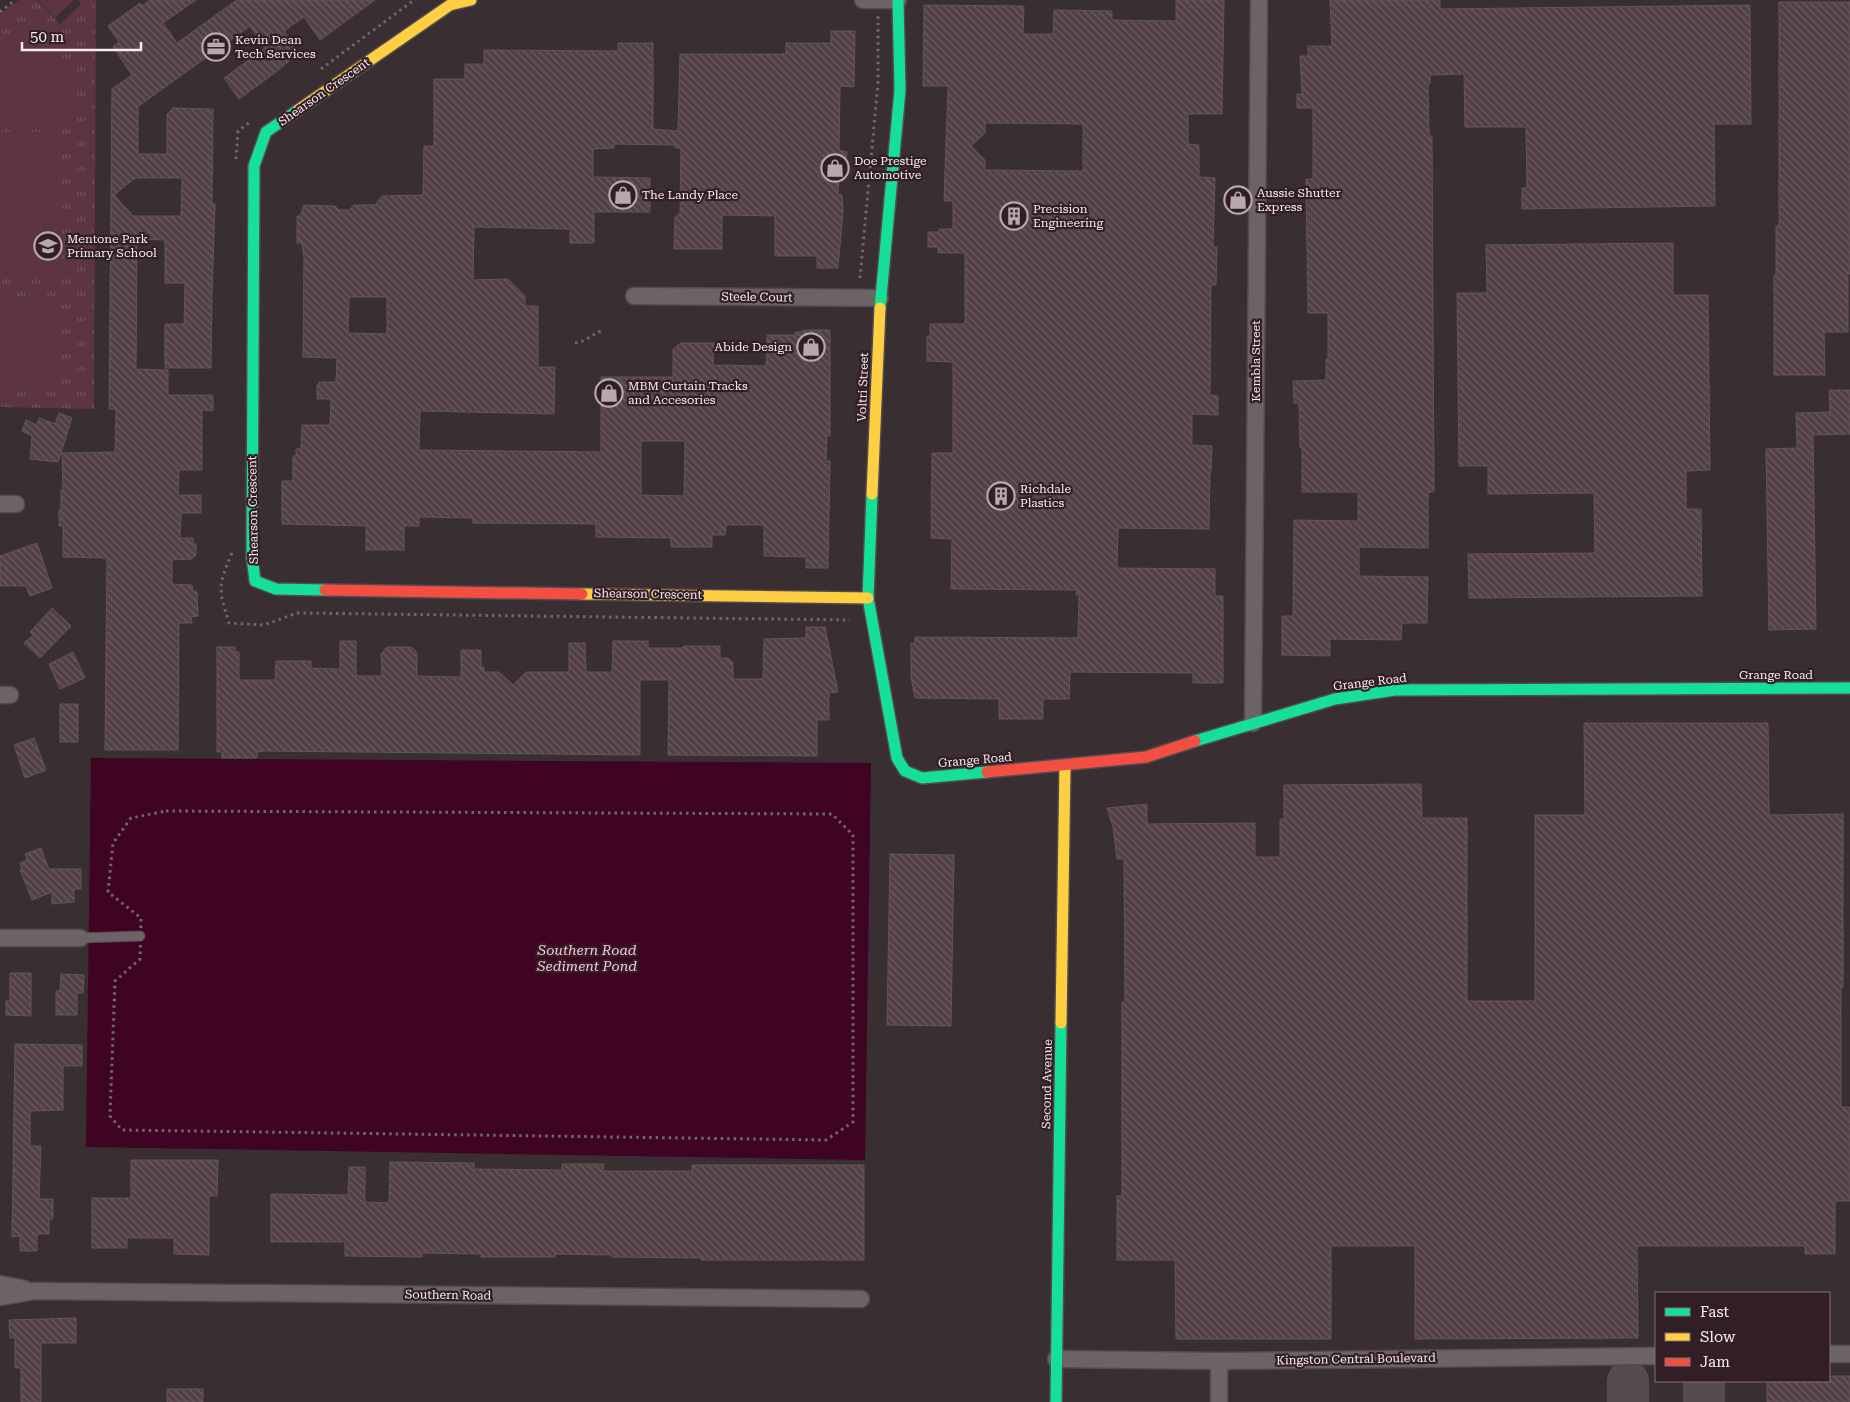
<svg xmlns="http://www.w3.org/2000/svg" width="1850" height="1402" viewBox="0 0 1850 1402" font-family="'Roboto Serif',serif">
<defs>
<pattern id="grass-tufts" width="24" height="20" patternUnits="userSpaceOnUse" patternTransform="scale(1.25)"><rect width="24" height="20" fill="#5c3443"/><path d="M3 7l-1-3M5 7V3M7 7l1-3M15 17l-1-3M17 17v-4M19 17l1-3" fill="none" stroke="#74525f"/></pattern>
<pattern id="building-back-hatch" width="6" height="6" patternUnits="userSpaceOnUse" patternTransform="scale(1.25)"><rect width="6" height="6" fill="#524046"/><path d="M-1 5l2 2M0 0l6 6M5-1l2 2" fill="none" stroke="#6c5c61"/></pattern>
</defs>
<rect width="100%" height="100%" fill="#392e31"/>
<!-- grass -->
<path fill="url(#grass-tufts)" d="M 19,0 L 37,0 L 60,24 L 81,4 L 78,0 L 96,0 L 94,409 L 0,407 L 0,14 Z"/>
<!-- garden -->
<path fill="#5c3443" d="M 38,0 L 74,0 L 55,18 Z
M 0,35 L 61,35 L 61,70 L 75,70 L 75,125 L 0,125 Z
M 0,132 L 57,132 L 57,278 L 0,278 Z
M 0,301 L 58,301 L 57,385 L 0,384 Z"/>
<!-- water -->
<path fill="#3e0422" d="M 91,758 L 871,763 L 865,1160 L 86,1147 Z"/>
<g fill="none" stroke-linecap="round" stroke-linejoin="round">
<!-- taxiway -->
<path stroke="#564c4f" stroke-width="42" d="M 1628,1402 L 1628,1381
M 1704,1402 L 1704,1381"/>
</g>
<!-- building -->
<path fill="url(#building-back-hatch)" stroke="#605659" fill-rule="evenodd" d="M 150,0 L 196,0 L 163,23 L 177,43 L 237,0 L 375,0 L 320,40 L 304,17 L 284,31 L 295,47 L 294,57 L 276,72 L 239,99 L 224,78 L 265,48 L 250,26 L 136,108 L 138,108 L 138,154 L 167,154 L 167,114 L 173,108 L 213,109 L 212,204 L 215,204 L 212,295 L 211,368 L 165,368 L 165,324 L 184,324 L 185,283 L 165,283 L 165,240 L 137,239 L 136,369 L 168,370 L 168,395 L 213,395 L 213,411 L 202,410 L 202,470 L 179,470 L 178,495 L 201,495 L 201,513 L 181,513 L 180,538 L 193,538 L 193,544 L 196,544 L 196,555 L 192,559 L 172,560 L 172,584 L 192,585 L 193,591 L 197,592 L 198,616 L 191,617 L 192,623 L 179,623 L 178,750 L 105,750 L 107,558 L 63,557 L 63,526 L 59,526 L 59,510 L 61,510 L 61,490 L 63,490 L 62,453 L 115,452 L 116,409 L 109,409 L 112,89 L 132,75 L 113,47 L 119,42 L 108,26 L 140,3 L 142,6 ZM 135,178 L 182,178 L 181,216 L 133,216 L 114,195 Z
M 1176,0 L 1224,0 L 1222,114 L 1188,114 L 1188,144 L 1199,145 L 1199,177 L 1215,178 L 1213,247 L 1217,247 L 1216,285 L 1211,285 L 1210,395 L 1218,396 L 1218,415 L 1192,414 L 1192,445 L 1212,446 L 1211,472 L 1210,472 L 1209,529 L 1118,528 L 1117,568 L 1215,569 L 1215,596 L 1223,596 L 1223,683 L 1193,683 L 1193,673 L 1070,672 L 1069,699 L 1043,699 L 1043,719 L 999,719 L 999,699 L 915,698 L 911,677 L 911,643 L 915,644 L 915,637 L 1078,638 L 1079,594 L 1076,595 L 1077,590 L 951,589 L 952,539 L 931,538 L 932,453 L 953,453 L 953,362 L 927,361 L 927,336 L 930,336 L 930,324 L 965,324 L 965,253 L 938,253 L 938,247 L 928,247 L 928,232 L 939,232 L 939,229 L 953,229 L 953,201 L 944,201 L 948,86 L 923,86 L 924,5 L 1024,6 L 1023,34 L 1053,34 L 1054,10 L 1112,11 L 1112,20 L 1176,21 ZM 985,123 L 1083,124 L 1083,171 L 985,170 L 985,160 L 971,146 L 985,133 Z
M 1330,0 L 1440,0 L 1440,9 L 1750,5 L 1751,124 L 1714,124 L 1715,206 L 1522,209 L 1522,188 L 1527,188 L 1526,127 L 1465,127 L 1464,74 L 1430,75 L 1430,84 L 1428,84 L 1429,136 L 1432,136 L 1434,492 L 1428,492 L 1428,548 L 1359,547 L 1359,576 L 1428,577 L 1427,623 L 1402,623 L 1401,640 L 1330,639 L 1330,656 L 1282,655 L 1282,616 L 1293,616 L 1294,520 L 1358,521 L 1358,492 L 1302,492 L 1302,447 L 1300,448 L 1299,403 L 1294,403 L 1293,381 L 1326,380 L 1326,359 L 1328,359 L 1328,313 L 1308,313 L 1306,179 L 1313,179 L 1313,108 L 1297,108 L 1297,94 L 1302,94 L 1300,56 L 1308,56 L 1308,46 L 1332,46 Z
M 1779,2 L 1850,2 L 1850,274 L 1848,274 L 1848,332 L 1824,332 L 1825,375 L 1774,375 L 1774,275 L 1776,275 L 1776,226 L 1779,226 Z
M 831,31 L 855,31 L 854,87 L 840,86 L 839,150 L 847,152 L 845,168 L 840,168 L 838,194 L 842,195 L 843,211 L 838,268 L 817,268 L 817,256 L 775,256 L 775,216 L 722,215 L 722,249 L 674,249 L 675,217 L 680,213 L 681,148 L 675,148 L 675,145 L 614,144 L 614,148 L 593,149 L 593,177 L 650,178 L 650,212 L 594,212 L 594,243 L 570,243 L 570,229 L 474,227 L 473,280 L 508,279 L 525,296 L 525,306 L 538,306 L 538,367 L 555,367 L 554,414 L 420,411 L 419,450 L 601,452 L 601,377 L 673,377 L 673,349 L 681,343 L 714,343 L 713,365 L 766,366 L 767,335 L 795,335 L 795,332 L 803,332 L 803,330 L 830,330 L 830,436 L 827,436 L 826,461 L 830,461 L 828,568 L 806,568 L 806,557 L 764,556 L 764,525 L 726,525 L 725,535 L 712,535 L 712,547 L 671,547 L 671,538 L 596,537 L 596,524 L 472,523 L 473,518 L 419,517 L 419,526 L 404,526 L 404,550 L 366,550 L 366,526 L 282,524 L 282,481 L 293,481 L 293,456 L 296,456 L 296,449 L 301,449 L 302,425 L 330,425 L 331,399 L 317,399 L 317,385 L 319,385 L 319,382 L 336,382 L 337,358 L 303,357 L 304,259 L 302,243 L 297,243 L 297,216 L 300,216 L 304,205 L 335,206 L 339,210 L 349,210 L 354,205 L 375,205 L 382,196 L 423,195 L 424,146 L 434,146 L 434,79 L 465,79 L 465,64 L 484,64 L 484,50 L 618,51 L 618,43 L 653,43 L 653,129 L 678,131 L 680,54 L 786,54 L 786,43 L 831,43 ZM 349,297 L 387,297 L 387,334 L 348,333 ZM 641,441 L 685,441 L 684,496 L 641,495 Z
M 1673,243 L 1673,295 L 1708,295 L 1710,470 L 1686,471 L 1686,509 L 1701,509 L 1702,596 L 1469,598 L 1468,554 L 1595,553 L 1594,493 L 1488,494 L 1488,466 L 1459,466 L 1457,293 L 1487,293 L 1486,245 Z
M 1829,390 L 1850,390 L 1850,434 L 1813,435 L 1816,629 L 1769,630 L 1766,449 L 1797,448 L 1796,413 L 1830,412 Z
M 59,413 L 72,418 L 58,462 L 30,459 L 32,436 L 22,431 L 26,420 L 37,425 L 39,418 L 55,424 Z
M 37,543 L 52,588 L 30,596 L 26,586 L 0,586 L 0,556 Z
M 52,608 L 71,626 L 40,658 L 24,643 L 33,635 L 30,632 Z
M 806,627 L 825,627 L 838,692 L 829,693 L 829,720 L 817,720 L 817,756 L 668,755 L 669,680 L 640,680 L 640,755 L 264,751 L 257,752 L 257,758 L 222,758 L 222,752 L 217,752 L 217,647 L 235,647 L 235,652 L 239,652 L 239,680 L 275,680 L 276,661 L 311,661 L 311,668 L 340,669 L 340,641 L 356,641 L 356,676 L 382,676 L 381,654 L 387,647 L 411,647 L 415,650 L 417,654 L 417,676 L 461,677 L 461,650 L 481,650 L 481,667 L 484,667 L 484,672 L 499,672 L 513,685 L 526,672 L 569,672 L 569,643 L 585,643 L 586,672 L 612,672 L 613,641 L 648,641 L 648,648 L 683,648 L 683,646 L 720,646 L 720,658 L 728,658 L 733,663 L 733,679 L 763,679 L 764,639 L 806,638 Z
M 73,652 L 85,678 L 60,689 L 49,664 Z
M 60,704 L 78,704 L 78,742 L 60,742 Z
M 1584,723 L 1768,723 L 1769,815 L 1843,814 L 1843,987 L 1841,987 L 1841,1107 L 1850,1107 L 1850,1201 L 1835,1201 L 1835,1254 L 1805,1254 L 1805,1246 L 1637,1246 L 1638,1338 L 1415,1339 L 1415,1246 L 1331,1246 L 1331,1339 L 1176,1339 L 1175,1260 L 1117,1260 L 1117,1196 L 1122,1196 L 1122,1002 L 1125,1002 L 1124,859 L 1117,859 L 1113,827 L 1107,808 L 1147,804 L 1147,824 L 1255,823 L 1255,857 L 1280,857 L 1280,819 L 1284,819 L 1284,785 L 1421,784 L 1422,818 L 1467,818 L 1467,1001 L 1535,1001 L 1535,815 L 1585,815 Z
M 34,738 L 46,770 L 25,778 L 14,745 Z
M 41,848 L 49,869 L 81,869 L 81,889 L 74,889 L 74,902 L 52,904 L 52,892 L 32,900 L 20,870 L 22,870 L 20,863 L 27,860 L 25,854 Z
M 890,854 L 954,855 L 951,1026 L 887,1025 Z
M 10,973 L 31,973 L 31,1016 L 6,1015 L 6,1001 L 10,1001 Z
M 61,974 L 84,975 L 83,993 L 77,993 L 77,1015 L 56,1015 L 56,991 L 60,991 Z
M 15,1044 L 82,1045 L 82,1066 L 63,1066 L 63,1110 L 30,1111 L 30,1146 L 41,1146 L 39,1199 L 53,1199 L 53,1219 L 49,1219 L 49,1234 L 37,1234 L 37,1251 L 20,1251 L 20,1236 L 12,1237 Z
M 131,1160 L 218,1160 L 217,1196 L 209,1196 L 209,1255 L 174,1254 L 174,1238 L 127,1238 L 127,1248 L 92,1248 L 92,1198 L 131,1198 Z
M 390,1162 L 474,1163 L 474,1169 L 562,1170 L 562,1164 L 604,1164 L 603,1171 L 692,1171 L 692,1165 L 864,1165 L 864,1260 L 701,1260 L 701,1258 L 612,1257 L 612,1255 L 555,1254 L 555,1257 L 481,1257 L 481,1254 L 422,1253 L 422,1257 L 345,1256 L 345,1242 L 271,1242 L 271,1194 L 348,1195 L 349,1167 L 365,1167 L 365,1202 L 389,1203 Z
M 76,1318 L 76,1343 L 41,1343 L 41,1402 L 21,1402 L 21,1368 L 15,1368 L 15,1338 L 10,1338 L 9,1320 Z
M 1829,1376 L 1850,1376 L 1850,1402 L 1767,1402 L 1767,1381 L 1829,1381 Z
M 167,1389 L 203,1389 L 203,1402 L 167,1402 Z"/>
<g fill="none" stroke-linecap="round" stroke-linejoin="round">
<!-- lane casing -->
<g stroke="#544a4d" stroke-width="11">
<path id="lane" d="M 80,938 L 140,936"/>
</g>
<!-- street casing -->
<g stroke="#544a4d" stroke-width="19">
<path id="street" d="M 863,0 L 898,0
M 634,296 L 880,298
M 0,504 L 16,504
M 0,695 L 10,695
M 1253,723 L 1259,0
M 0,938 L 80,938
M 0,1284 L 25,1289
M 0,1297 L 35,1291 L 861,1299
M 1829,1354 L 1850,1354
M 1056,1359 L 1219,1361 L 1656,1356
M 1219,1402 L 1219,1361"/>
</g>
<!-- fast casing -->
<g stroke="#544a4d" stroke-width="14">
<path id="fast" d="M 298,110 L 266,132 L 254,166 L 252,557 L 255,581 L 276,589 L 325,590
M 880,308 L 900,90 L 898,0
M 872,494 L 868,598 L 897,758 L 905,771 L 922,778 L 987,772
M 1195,741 L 1335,699 L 1395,690 L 1850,688
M 1056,1402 L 1061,1023"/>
</g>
<!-- slow casing -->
<g stroke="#544a4d" stroke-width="14">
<path id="slow" d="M 298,110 L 450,5 L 471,0
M 872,494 L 880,308
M 582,594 L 868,598
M 1061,1023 L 1065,766"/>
</g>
<!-- jam casing -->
<g stroke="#544a4d" stroke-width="14">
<path id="jam" d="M 325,590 L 582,594
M 987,772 L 1146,757 L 1195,741"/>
</g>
<!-- path -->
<path stroke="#70686a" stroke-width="3" stroke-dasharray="2.5 4" stroke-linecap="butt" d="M 0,12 L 15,0
M 321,69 L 414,0
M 236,159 L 238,131 L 250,122
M 860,278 L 878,83 L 878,16
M 575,343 C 586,342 593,333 604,330
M 232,553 C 218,586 218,588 229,623 L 264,625 L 297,613 L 850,620
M 166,811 L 832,814 L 853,835 L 853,1122 L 826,1140 L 122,1130 L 110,1116 L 115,981 L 140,959 L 141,918 L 108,892 L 113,843 L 131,818 Z"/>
<!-- lane -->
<use href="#lane" stroke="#6c6366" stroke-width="9"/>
<!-- street -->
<use href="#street" stroke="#6c6366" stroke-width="16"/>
<!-- fast -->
<use href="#fast" stroke="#16e098" stroke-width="11"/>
<!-- slow -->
<use href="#slow" stroke="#ffcf43" stroke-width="11"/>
<!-- jam -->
<use href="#jam" stroke="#f24e42" stroke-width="11"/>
</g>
<!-- icons -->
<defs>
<g id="office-ring" transform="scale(1.4375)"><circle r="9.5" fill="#321f26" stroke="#b6aaae" stroke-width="1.5"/><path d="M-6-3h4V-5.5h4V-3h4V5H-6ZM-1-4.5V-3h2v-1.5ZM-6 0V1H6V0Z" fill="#b6aaae"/></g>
<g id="shop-ring" transform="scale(1.4375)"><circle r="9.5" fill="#321f26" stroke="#b6aaae" stroke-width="1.5"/><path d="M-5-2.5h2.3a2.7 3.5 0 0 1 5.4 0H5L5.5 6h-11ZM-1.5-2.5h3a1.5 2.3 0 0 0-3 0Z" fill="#b6aaae"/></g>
<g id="building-ring" transform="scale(1.4375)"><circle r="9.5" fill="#321f26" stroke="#b6aaae" stroke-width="1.5"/><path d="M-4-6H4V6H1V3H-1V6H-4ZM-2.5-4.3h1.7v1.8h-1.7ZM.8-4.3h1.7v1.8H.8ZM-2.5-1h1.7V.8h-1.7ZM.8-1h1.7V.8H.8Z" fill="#b6aaae"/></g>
<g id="school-ring" transform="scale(1.4375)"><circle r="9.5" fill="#321f26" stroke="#b6aaae" stroke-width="1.5"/><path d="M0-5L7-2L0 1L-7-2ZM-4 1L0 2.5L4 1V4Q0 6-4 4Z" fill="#b6aaae"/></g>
</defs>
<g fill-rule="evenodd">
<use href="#office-ring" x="216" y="47"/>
<use href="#shop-ring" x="835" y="168"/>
<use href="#shop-ring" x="623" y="195"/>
<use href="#shop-ring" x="1238" y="200"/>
<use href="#building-ring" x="1014" y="216"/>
<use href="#school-ring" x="48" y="246"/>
<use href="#shop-ring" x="811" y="347"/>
<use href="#shop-ring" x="609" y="393"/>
<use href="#building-ring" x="1001" y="496"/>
</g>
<g text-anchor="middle" stroke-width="4.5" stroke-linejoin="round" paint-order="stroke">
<!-- poi labels -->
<g font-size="12" fill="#faedf1" stroke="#321f26" text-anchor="start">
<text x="235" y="44">Kevin Dean<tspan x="235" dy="14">Tech Services</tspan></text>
<text x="854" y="165">Doe Prestige<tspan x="854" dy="14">Automotive</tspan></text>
<text x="1257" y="197">Aussie Shutter<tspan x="1257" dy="14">Express</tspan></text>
<text x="642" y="199">The Landy Place</text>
<text x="1033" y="213">Precision<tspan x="1033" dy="14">Engineering</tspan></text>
<text x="67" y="243">Mentone Park<tspan x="67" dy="14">Primary School</tspan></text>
<text x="792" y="351" text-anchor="end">Abide Design</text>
<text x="628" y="390">MBM Curtain Tracks<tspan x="628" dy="14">and Accesories</tspan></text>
<text x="1020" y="493">Richdale<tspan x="1020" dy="14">Plastics</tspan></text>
</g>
<!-- street labels -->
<g font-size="12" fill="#faedf1" stroke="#321f26">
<text transform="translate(324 92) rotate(-35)" y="4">Shearson Crescent</text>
<text transform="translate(757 297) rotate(1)" y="4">Steele Court</text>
<text transform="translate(1256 361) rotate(-90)" y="4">Kembla Street</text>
<text transform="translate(863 387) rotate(-88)" y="4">Voltri Street</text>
<text transform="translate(253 510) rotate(-91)" y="4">Shearson Crescent</text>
<text transform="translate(648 594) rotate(1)" y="4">Shearson Crescent</text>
<text x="1776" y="679">Grange Road</text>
<text transform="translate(1370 682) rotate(-7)" y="4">Grange Road</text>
<text transform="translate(975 760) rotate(-5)" y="4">Grange Road</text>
<text transform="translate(1047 1084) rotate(-89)" y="4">Second Avenue</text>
<text transform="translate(448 1295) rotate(1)" y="4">Southern Road</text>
<text transform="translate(1356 1359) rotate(-1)" y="4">Kingston Central Boulevard</text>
</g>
<!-- water labels -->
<g font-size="14" font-style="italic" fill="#ffc1d7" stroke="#321f26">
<text x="587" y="955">Southern Road<tspan x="587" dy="16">Sediment Pond</tspan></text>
</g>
</g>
<!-- legend -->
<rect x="1655" y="1292" width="175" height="90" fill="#321f26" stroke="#827177"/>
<rect x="1665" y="1308" width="25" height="8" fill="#16e098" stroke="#827177"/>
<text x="1700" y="1317" font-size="15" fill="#faedf1">Fast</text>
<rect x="1665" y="1333" width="25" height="8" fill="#ffcf43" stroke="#827177"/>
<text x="1700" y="1342" font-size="15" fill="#faedf1">Slow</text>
<rect x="1665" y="1358" width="25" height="8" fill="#f24e42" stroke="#827177"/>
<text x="1700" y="1367" font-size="15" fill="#faedf1">Jam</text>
<!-- scale -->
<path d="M22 42v8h119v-8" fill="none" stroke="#faedf1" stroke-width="2.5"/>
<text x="30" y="42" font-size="15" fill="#faedf1" stroke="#321f26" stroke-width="4" paint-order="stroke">50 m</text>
</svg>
